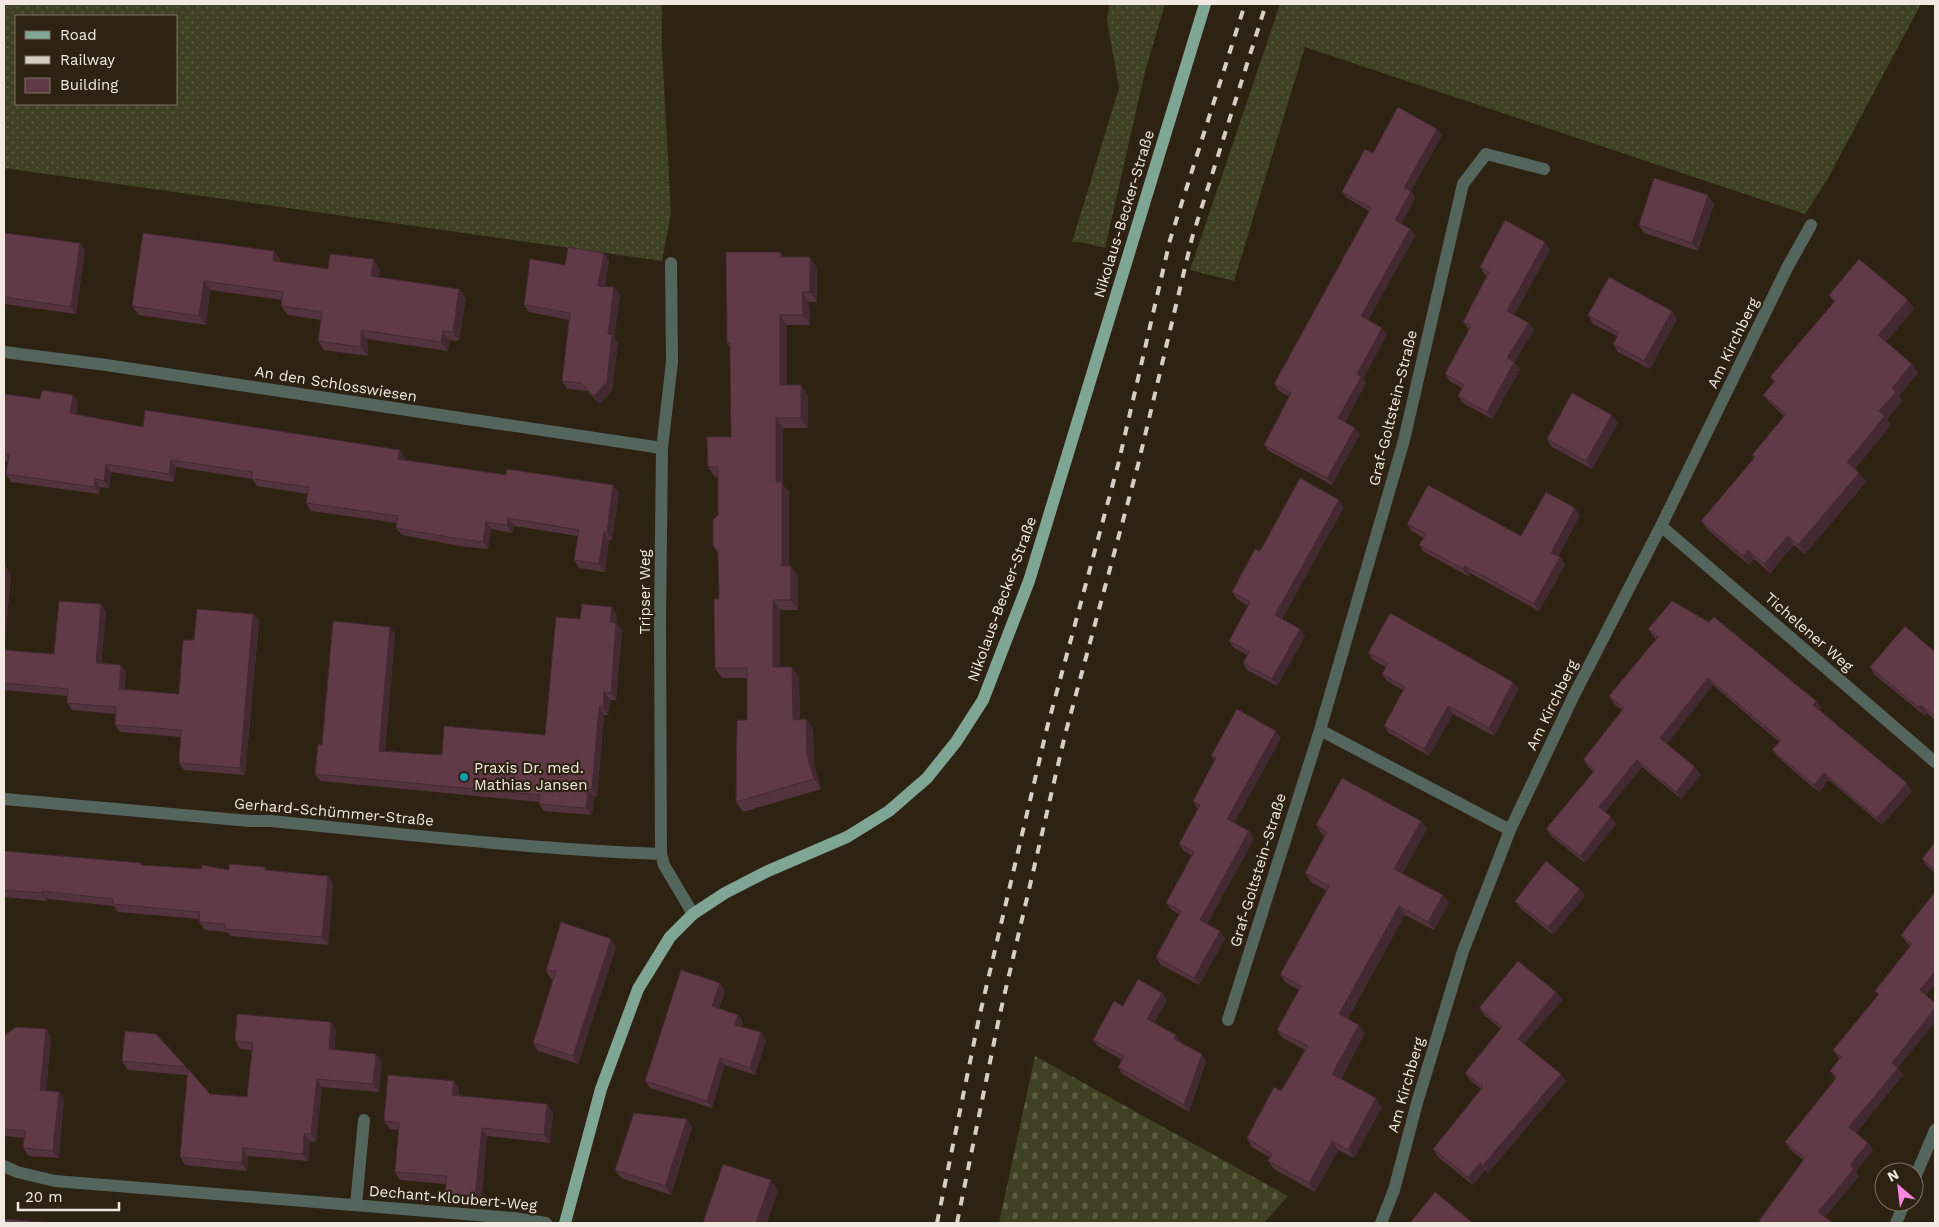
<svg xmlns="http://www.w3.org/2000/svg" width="1939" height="1227" viewBox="0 0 1939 1227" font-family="'Work Sans',sans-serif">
<defs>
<pattern id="grass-dots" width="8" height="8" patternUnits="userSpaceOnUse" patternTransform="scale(1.25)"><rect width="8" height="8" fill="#3e4123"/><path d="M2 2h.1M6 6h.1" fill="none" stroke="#5a5d43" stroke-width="1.8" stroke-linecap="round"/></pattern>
<pattern id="cemetery-stones" width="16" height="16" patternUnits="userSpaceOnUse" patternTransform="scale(1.25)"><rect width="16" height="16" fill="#3e4123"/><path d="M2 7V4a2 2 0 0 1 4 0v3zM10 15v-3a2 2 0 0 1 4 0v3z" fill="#5a5d43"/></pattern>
</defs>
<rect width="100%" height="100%" fill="#2e2213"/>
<!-- grass -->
<path fill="url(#grass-dots)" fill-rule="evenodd" d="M 4,4 L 662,4 L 662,50 L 671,213 L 662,261 L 4,168 ZM 16,16 L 176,16 L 176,104 L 16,104 Z
M 1109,4 L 1165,4 L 1145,72 L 1105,248 L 1081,242 L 1072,242 L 1119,88 L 1107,21 Z
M 1280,4 L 1921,4 L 1827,180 L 1805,214 L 1305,47 L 1234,281 L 1190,270 Z"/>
<!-- cemetery -->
<path fill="url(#cemetery-stones)" d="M 1035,1056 L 1288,1196 L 1264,1223 L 999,1223 Z"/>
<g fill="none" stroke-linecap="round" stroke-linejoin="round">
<!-- minor -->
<path stroke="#53655d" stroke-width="12" d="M 671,263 L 672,362 L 662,448 L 660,623 L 661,854 L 664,865 L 693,914
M 4,352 L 106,365 L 662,448
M 1661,526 L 1935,762
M 1320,730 L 1510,830
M 4,799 L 250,821 L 271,821 C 401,834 531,849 661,854
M 1228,1020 L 1320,730 L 1404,440 L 1463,184 L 1486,154 L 1544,169
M 4,1166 L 17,1172 L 55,1181 L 514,1218 L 546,1223
M 1914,1180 L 1935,1130
M 356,1205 L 364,1120
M 1381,1223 L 1394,1190 L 1417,1103 L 1463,951 L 1510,830 L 1574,695 L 1661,526 L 1787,268 L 1811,225
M 1896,1223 L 1905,1202"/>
<!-- major -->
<path stroke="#7fa595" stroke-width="12" d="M 565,1223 L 601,1089 L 638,989 L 670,937 L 693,914 L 725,893 L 768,871 L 847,837 L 889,811 L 927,778 L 956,742 L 983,700 L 1029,581 L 1205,4"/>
<!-- rail -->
<path stroke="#d7cfc4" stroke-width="4" stroke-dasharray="9 9" stroke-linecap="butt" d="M 937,1223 L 979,1018 L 1047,728 L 1118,465 L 1170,240 L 1245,4
M 957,1223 L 999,1018 L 1065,735 L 1138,465 L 1192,238 L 1266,4"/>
</g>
<!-- wall -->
<path fill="#53333d" d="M 1442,135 L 1411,191 L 1415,198 L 1401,224 L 1410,229 L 1415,236 L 1368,320 L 1382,328 L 1387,334 L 1363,379 L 1366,383 L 1345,422 L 1360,434 L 1332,485 L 1269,451 L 1264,445 L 1290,397 L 1279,391 L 1274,384 L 1369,211 L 1347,198 L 1342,192 L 1373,153 Z
M 1714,204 L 1698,251 L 1644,233 L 1639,225 Z
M 4,233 L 80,243 L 85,250 L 76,314 L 4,304 Z
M 1550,250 L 1514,315 L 1534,330 L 1514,362 L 1520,370 L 1492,419 L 1463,403 L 1458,396 L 1462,388 L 1450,381 L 1445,374 L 1469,330 L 1463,322 L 1487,276 L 1485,275 L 1480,267 Z
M 274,251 L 280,260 L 280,262 L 328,269 L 380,269 L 379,277 L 466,298 L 459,341 L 449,340 L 448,351 L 367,339 L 368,356 L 324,350 L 318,341 L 321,320 L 288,315 L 281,306 L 282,300 L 210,290 L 206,325 L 139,315 L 132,306 Z
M 780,252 L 783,257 L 817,267 L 817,302 L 809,302 L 810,325 L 787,325 L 787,385 L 808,395 L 808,428 L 783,428 L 783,485 L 789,492 L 789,566 L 791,566 L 798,576 L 798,610 L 780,610 L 780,667 L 799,677 L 800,720 L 806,719 L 813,729 L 814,765 L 821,789 L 743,812 L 736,802 L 747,720 L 747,678 L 722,678 L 715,668 L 719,599 L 718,554 L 713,546 L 718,515 L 718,477 L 715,477 L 708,467 L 731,437 L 730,348 L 727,343 Z
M 604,253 L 609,260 L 605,286 L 614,287 L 620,295 L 614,338 L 618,343 L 612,390 L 600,404 L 587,391 L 567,389 L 562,381 L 569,320 L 529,312 L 524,305 L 565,265 Z
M 1829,295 L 1914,309 L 1886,342 L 1912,364 L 1918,373 L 1899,396 L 1902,401 L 1887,419 L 1891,425 L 1855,469 L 1859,473 L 1866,482 L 1805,554 L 1794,545 L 1770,573 L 1754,559 L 1749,565 L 1708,530 L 1701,521 L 1755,458 L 1752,455 L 1784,416 L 1770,403 L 1763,395 L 1774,382 L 1770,377 L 1834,302 Z
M 1672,311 L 1677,319 L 1650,369 L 1618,352 L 1613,344 L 1617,336 L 1593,324 L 1588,315 Z
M 4,394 L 40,399 L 73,395 L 78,402 L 76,415 L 143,427 L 405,458 L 405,460 L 506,475 L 613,485 L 619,493 L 612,540 L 609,540 L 605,572 L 579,568 L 574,560 L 578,536 L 514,526 L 512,533 L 491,529 L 488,549 L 459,546 L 402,535 L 396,528 L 397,523 L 311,511 L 306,503 L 308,494 L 257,486 L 252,479 L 176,467 L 174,482 L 111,472 L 109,488 L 100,487 L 99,494 L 11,482 L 6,474 L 8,461 L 4,461 Z
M 1618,423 L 1592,469 L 1552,447 L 1547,439 Z
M 1344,507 L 1282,619 L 1305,636 L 1277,686 L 1247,670 L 1243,663 L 1247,655 L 1234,648 L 1229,641 L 1248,606 L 1237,599 L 1232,592 L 1260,551 Z
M 1580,515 L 1558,557 L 1560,557 L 1565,565 L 1539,611 L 1470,573 L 1468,576 L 1424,552 L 1419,545 L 1424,538 L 1412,531 L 1407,524 L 1521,536 Z
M 4,567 L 6,567 L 11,574 L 4,650 L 54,654 L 101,604 L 106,612 L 101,663 L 121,665 L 126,672 L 124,689 L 179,694 L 194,640 L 253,614 L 259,621 L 245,775 L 184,770 L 179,763 L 181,737 L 120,732 L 115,725 L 116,714 L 72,710 L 67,703 L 67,696 L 4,690 Z
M 617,615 L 616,623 L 622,630 L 616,700 L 610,700 L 608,715 L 604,715 L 597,797 L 594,796 L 592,815 L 544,811 L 539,804 L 539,802 L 320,781 L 315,774 L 322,745 L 390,627 L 395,634 L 385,752 L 442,755 L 545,735 L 580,619 Z
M 1648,629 L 1821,708 L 1820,710 L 1912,791 L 1882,825 L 1829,780 L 1819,792 L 1804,780 L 1778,757 L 1772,750 L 1779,742 L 1713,685 L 1667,744 L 1695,767 L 1701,775 L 1681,799 L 1642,767 L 1605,812 L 1616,824 L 1585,863 L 1551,836 L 1546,829 L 1594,772 L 1588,767 L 1583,760 L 1622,710 L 1614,704 L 1609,696 L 1656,639 L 1653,636 Z
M 1935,652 L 1935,720 L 1927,713 L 1925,716 L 1875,675 L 1870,667 Z
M 1368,653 L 1519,689 L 1494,736 L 1453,714 L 1429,756 L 1389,733 L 1384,726 L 1403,690 L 1387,681 L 1382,674 L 1386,667 L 1373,660 Z
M 1281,738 L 1234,823 L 1249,831 L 1254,839 L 1207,924 L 1220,931 L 1225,939 L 1199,985 L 1161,965 L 1156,957 L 1179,914 L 1172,910 L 1166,903 L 1192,856 L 1184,851 L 1179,844 L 1198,809 L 1193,801 L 1215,761 L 1211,756 Z
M 1421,821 L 1427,829 L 1402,874 L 1443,895 L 1449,903 L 1434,930 L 1405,915 L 1348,1018 L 1365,1033 L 1341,1079 L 1382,1107 L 1354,1158 L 1338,1150 L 1315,1192 L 1274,1169 L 1268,1161 L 1270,1158 L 1252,1147 L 1247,1138 L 1281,1091 L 1305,1050 L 1283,1038 L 1277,1030 L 1299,990 L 1286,983 L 1280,975 L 1327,891 L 1311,882 L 1305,873 L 1325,836 L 1322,834 L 1316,825 Z
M 1935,842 L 1935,873 L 1927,866 L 1922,859 Z
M 4,851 L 143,865 L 202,869 L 268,871 L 328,876 L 333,884 L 328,945 L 231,936 L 227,932 L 205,930 L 199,922 L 200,919 L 118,912 L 114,906 L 47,899 L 47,901 L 4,897 Z
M 1580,889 L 1585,896 L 1553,935 L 1520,908 L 1515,901 Z
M 1935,892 L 1935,984 L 1926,995 L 1898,1068 L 1903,1075 L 1856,1133 L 1868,1143 L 1873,1150 L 1856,1171 L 1859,1176 L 1825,1217 L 1834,1223 L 1761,1223 L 1759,1221 L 1803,1160 L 1790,1149 L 1785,1142 L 1836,1079 L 1830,1071 L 1840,1059 L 1833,1050 L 1878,995 L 1875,991 L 1910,946 L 1906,942 L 1901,935 Z
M 616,947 L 578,1064 L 538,1051 L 533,1043 L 553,979 L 551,979 L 546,971 Z
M 725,990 L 719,1009 L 738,1015 L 743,1022 L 742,1027 L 766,1040 L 755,1075 L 725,1065 L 712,1108 L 650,1088 L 645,1081 Z
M 1556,992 L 1562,1000 L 1524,1044 L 1566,1081 L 1488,1173 L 1485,1170 L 1473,1185 L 1438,1157 L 1433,1149 L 1481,1089 L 1470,1080 L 1465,1073 L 1501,1029 L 1484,1015 L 1479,1008 Z
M 1162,993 L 1167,1000 L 1154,1023 L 1206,1061 L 1189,1112 L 1122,1074 L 1118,1067 L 1122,1060 L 1098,1046 L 1093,1040 L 1123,1006 Z
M 331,1022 L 336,1030 L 334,1050 L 382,1062 L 379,1092 L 322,1087 L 316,1142 L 310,1141 L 308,1161 L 248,1156 L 247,1171 L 185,1165 L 180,1157 L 187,1075 L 128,1070 L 122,1061 L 186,1067 L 210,1094 L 247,1097 L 252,1050 L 240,1049 L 235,1041 Z
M 46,1029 L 51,1037 L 46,1091 L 59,1092 L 64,1099 L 59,1158 L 29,1156 L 23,1148 L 24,1138 L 5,1136 L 4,1134 L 4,1036 Z
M 454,1081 L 459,1089 L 459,1095 L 553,1112 L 550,1143 L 487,1136 L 481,1205 L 451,1202 L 445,1194 L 446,1184 L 400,1180 L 395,1172 L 399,1130 L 390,1129 L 384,1121 Z
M 687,1119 L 692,1127 L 671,1195 L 621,1178 L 615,1170 Z"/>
<!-- shaded-wall -->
<path fill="#432932" d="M 1437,129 L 1442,135 L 1411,191 L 1415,198 L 1399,227 L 1395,220 L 1404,188 Z
M 1708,195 L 1714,204 L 1698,251 L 1692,243 Z
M 1410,229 L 1415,236 L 1366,323 L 1361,316 Z
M 1545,242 L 1550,250 L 1512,318 L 1507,311 Z
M 80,243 L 85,250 L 76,314 L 71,307 Z
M 274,251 L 280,260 L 279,270 L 273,261 Z
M 604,253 L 609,260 L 604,293 L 598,286 Z
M 810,257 L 817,267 L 817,302 L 810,292 Z
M 374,259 L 380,269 L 378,285 L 371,276 Z
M 204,281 L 210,290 L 206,325 L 199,316 Z
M 614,287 L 620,295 L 614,338 L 618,343 L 612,390 L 600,404 L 594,396 L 608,334 Z
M 459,289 L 466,298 L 459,341 L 453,332 Z
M 802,292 L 809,302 L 810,325 L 803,315 Z
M 1908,300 L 1914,309 L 1884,344 L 1878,335 Z
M 1672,311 L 1677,319 L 1650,369 L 1644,361 Z
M 780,315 L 787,325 L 787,395 L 780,385 Z
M 1529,323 L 1534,330 L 1512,366 L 1507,358 Z
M 1382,328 L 1387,334 L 1363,379 L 1366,383 L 1343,425 L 1338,418 L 1357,374 Z
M 361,330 L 367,339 L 368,356 L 361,347 Z
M 443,331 L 449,340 L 448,351 L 441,342 Z
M 1514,362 L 1520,370 L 1492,419 L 1487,412 Z
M 1912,364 L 1918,373 L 1899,396 L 1902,401 L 1887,419 L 1891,425 L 1853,471 L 1847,462 L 1892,388 Z
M 801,385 L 808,395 L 808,428 L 801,418 Z
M 73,395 L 78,402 L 75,421 L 70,413 Z
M 1612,415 L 1618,423 L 1592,469 L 1586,461 Z
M 776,418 L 783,428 L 783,485 L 789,492 L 789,576 L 782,566 L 776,482 Z
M 1355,428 L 1360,434 L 1332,485 L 1327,478 Z
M 400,450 L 405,458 L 404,467 L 398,459 Z
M 171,460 L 176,467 L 174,482 L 169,474 Z
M 106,464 L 111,472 L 109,488 L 104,481 Z
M 1859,473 L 1866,482 L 1805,554 L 1798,545 Z
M 95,479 L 100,487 L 99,494 L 94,487 Z
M 613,485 L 619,493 L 612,540 L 607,532 Z
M 1339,500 L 1344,507 L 1280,622 L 1275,615 Z
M 1575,508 L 1580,515 L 1556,560 L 1551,553 Z
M 508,518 L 514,526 L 512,533 L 507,525 Z
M 486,522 L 491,529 L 488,549 L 483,542 Z
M 604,532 L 609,540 L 605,572 L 599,564 Z
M 1788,536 L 1794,545 L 1770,573 L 1764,564 Z
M 1748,550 L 1754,559 L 1749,565 L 1743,556 Z
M 1560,557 L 1565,565 L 1539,611 L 1534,604 Z
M 791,566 L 798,576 L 798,610 L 791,600 Z
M 1465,566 L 1470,573 L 1468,576 L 1463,569 Z
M 6,567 L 11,574 L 4,652 L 4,592 Z
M 773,600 L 780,610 L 780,677 L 773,667 Z
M 101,604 L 106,612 L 101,670 L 96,663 Z
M 612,607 L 617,615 L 616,623 L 622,630 L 616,700 L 611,693 L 610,622 Z
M 253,614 L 259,621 L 245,775 L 240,768 Z
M 390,627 L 395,634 L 384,759 L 379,751 Z
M 1300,629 L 1305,636 L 1277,686 L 1272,679 Z
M 121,665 L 126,672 L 124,696 L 119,689 Z
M 792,667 L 799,677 L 800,730 L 793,720 Z
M 1708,678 L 1713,685 L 1665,746 L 1660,738 Z
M 1513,682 L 1519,689 L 1494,736 L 1489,728 Z
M 604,692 L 610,700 L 608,715 L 603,708 Z
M 1816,701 L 1821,708 L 1818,712 L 1813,705 Z
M 1921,705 L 1927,713 L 1925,716 L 1919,708 Z
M 1448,706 L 1453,714 L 1429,756 L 1424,749 Z
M 599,707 L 604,715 L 597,797 L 592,789 Z
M 806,719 L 813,729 L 814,765 L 821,789 L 814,779 L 807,755 Z
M 1276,731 L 1281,738 L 1232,827 L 1227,819 Z
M 1637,760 L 1642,767 L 1604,814 L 1599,807 Z
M 1695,767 L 1701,775 L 1681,799 L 1676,792 Z
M 1824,773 L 1829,780 L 1819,792 L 1814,785 Z
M 1907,783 L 1912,791 L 1882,825 L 1877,818 Z
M 588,789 L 594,796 L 592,815 L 586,808 Z
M 1611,817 L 1616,824 L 1585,863 L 1580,856 Z
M 1421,821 L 1427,829 L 1400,878 L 1394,869 Z
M 1249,831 L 1254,839 L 1205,927 L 1200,920 Z
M 328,876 L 333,884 L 328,945 L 322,937 Z
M 1580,889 L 1585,896 L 1553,935 L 1548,927 Z
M 42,891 L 47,899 L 47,901 L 42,893 Z
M 1443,895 L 1449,903 L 1434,930 L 1428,922 Z
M 1399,906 L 1405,915 L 1345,1022 L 1339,1014 Z
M 1220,931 L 1225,939 L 1199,985 L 1194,978 Z
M 611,939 L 616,947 L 578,1064 L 573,1056 Z
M 1935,971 L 1935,984 L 1925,997 L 1920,990 Z
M 720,983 L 725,990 L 717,1014 L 712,1006 Z
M 1556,992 L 1562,1000 L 1523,1046 L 1518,1039 Z
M 1162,993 L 1167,1000 L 1152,1026 L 1147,1019 Z
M 1935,1008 L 1935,1022 L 1898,1068 L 1903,1075 L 1854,1135 L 1849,1127 L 1892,1063 Z
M 738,1015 L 743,1022 L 740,1032 L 735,1025 Z
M 331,1022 L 336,1030 L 334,1057 L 329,1049 Z
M 1359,1025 L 1365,1033 L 1338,1083 L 1332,1074 Z
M 46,1029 L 51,1037 L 45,1097 L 40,1090 Z
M 761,1032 L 766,1040 L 755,1075 L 750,1068 Z
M 1176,1035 L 1181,1042 L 1179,1046 L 1174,1039 Z
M 376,1054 L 382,1062 L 379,1092 L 373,1084 Z
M 1202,1054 L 1206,1061 L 1189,1112 L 1184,1105 Z
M 720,1058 L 725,1065 L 712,1108 L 707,1101 Z
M 1561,1074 L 1566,1081 L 1488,1173 L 1483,1165 Z
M 317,1079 L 322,1087 L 316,1142 L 311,1134 Z
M 454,1081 L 459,1089 L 458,1103 L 452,1095 Z
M 59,1092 L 64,1099 L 59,1158 L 53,1151 Z
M 1376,1098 L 1382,1107 L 1354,1158 L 1348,1150 Z
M 547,1104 L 553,1112 L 550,1143 L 544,1135 Z
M 687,1119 L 692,1127 L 671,1195 L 665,1186 Z
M 482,1128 L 487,1136 L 481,1205 L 475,1197 Z
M 304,1134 L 310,1141 L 308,1161 L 303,1154 Z
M 1332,1141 L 1338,1150 L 1315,1192 L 1309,1183 Z
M 1868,1143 L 1873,1150 L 1856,1171 L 1859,1176 L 1823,1219 L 1818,1212 L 1850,1165 Z
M 243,1148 L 248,1156 L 247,1171 L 242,1163 Z
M 1480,1163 L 1485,1170 L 1473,1185 L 1468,1177 Z
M 771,1180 L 778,1191 L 767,1223 L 756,1223 Z"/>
<!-- building -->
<path fill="#603b47" stroke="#432932" d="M 1398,107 L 1437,129 L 1404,188 L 1411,191 L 1395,220 L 1410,229 L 1361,316 L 1382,328 L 1357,374 L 1361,377 L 1338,418 L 1355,428 L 1327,478 L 1264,445 L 1291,393 L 1274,384 L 1371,208 L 1342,192 L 1365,149 L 1373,153 Z
M 1654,178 L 1708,195 L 1692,243 L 1639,225 Z
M 1505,220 L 1545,242 L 1507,311 L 1529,323 L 1507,358 L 1514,362 L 1487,412 L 1458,396 L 1464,385 L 1445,374 L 1471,326 L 1463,322 L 1489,272 L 1480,267 Z
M 4,233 L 80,243 L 71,307 L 4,297 Z
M 143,233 L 274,251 L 273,261 L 328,269 L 330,254 L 374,259 L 371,276 L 459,289 L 453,332 L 443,331 L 441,342 L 361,330 L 361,347 L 318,341 L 322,312 L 281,306 L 283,292 L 204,281 L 199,316 L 132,306 Z
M 568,247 L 604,253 L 598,286 L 614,287 L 608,334 L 612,335 L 607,382 L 594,396 L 581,383 L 562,381 L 570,313 L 524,305 L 530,259 L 565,265 Z
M 726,252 L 780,252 L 780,257 L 810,257 L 810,292 L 802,292 L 803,315 L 780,315 L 780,385 L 801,385 L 801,418 L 776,418 L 776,482 L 782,482 L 782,566 L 791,566 L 791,600 L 773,600 L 773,667 L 792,667 L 793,720 L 806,719 L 807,755 L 814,779 L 736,802 L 737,720 L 747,720 L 747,668 L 715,668 L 714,599 L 719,599 L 718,551 L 713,546 L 713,520 L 718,515 L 718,467 L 708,467 L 707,437 L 731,437 L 730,343 L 727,343 Z
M 1859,259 L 1908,300 L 1878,335 L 1912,364 L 1892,388 L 1896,392 L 1879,411 L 1885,416 L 1847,462 L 1859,473 L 1798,545 L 1788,536 L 1764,564 L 1748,550 L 1743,556 L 1701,521 L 1755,457 L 1752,455 L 1786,414 L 1763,395 L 1775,381 L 1770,377 L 1835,301 L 1829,295 Z
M 1609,277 L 1672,311 L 1644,361 L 1613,344 L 1619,333 L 1588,315 Z
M 42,390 L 73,395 L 70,413 L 143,427 L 145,410 L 400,450 L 398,459 L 506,475 L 507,469 L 613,485 L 607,532 L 604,532 L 599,564 L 574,560 L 579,530 L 508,518 L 507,525 L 486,522 L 483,542 L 454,538 L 396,528 L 398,516 L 306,503 L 309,487 L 252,479 L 252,472 L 171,460 L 169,474 L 106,464 L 104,481 L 95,479 L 94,487 L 6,474 L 9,454 L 4,454 L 4,394 L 40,399 Z
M 1572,393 L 1612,415 L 1586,461 L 1547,439 Z
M 1300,478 L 1339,500 L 1275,615 L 1300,629 L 1272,679 L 1243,663 L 1249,652 L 1229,641 L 1250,602 L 1232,592 L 1255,549 L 1260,551 Z
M 1428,485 L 1521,536 L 1546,492 L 1575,508 L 1551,553 L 1560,557 L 1534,604 L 1465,566 L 1463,569 L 1419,545 L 1426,534 L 1407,524 Z
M 4,567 L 6,567 L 4,592 Z
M 59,601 L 101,604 L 96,663 L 121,665 L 119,689 L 179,694 L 183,640 L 194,640 L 197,609 L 253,614 L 240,768 L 179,763 L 181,730 L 115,725 L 116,707 L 67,703 L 68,689 L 4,683 L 4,650 L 54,654 Z
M 1672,601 L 1709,622 L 1714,617 L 1816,701 L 1813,705 L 1907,783 L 1877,818 L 1824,773 L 1814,785 L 1799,772 L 1772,750 L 1781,740 L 1708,678 L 1660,738 L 1695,767 L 1676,792 L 1637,760 L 1599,807 L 1611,817 L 1580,856 L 1546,829 L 1595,770 L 1583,760 L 1624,708 L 1609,696 L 1658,637 L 1648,629 Z
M 582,604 L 612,607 L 610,622 L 616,623 L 611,693 L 604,692 L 603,708 L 599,707 L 592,789 L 588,789 L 586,808 L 539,804 L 540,795 L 315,774 L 318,744 L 322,745 L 333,621 L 390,627 L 379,751 L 442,755 L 444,726 L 545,735 L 556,617 L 580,619 Z
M 1390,613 L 1513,682 L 1489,728 L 1448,706 L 1424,749 L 1384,726 L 1405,687 L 1382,674 L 1388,663 L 1368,653 Z
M 1905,626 L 1935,652 L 1935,717 L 1921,705 L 1919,708 L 1870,667 Z
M 1237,709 L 1276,731 L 1227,819 L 1249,831 L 1200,920 L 1220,931 L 1194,978 L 1156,957 L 1181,911 L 1166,903 L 1194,852 L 1179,844 L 1200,805 L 1193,801 L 1216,758 L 1211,756 Z
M 1342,778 L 1421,821 L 1394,869 L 1443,895 L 1428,922 L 1399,906 L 1339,1014 L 1359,1025 L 1332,1074 L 1376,1098 L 1348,1150 L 1332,1141 L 1309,1183 L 1268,1161 L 1272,1154 L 1247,1138 L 1274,1087 L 1281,1091 L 1308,1046 L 1277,1030 L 1301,986 L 1280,975 L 1329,886 L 1305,873 L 1327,832 L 1316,825 Z
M 1935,842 L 1935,870 L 1922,859 Z
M 4,851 L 141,863 L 141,865 L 202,869 L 202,865 L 229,870 L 229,864 L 265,867 L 265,870 L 328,876 L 322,937 L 225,929 L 225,924 L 199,922 L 200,912 L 113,904 L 113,899 L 42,891 L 42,893 L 4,890 Z
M 1546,861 L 1580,889 L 1548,927 L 1515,901 Z
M 1935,892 L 1935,971 L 1920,990 L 1935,1003 L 1935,1008 L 1892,1063 L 1898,1068 L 1849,1127 L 1868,1143 L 1850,1165 L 1854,1169 L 1818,1212 L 1833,1223 L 1762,1223 L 1759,1221 L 1805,1158 L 1785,1142 L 1837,1077 L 1830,1071 L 1841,1057 L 1833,1050 L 1879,994 L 1875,991 L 1912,944 L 1901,935 Z
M 561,922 L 611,939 L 573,1056 L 533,1043 L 556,971 L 546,971 Z
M 1518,961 L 1556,992 L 1518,1039 L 1561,1074 L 1483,1165 L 1480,1163 L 1468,1177 L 1433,1149 L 1483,1087 L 1465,1073 L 1502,1027 L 1479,1008 Z
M 681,970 L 720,983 L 712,1006 L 738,1015 L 735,1025 L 761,1032 L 750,1068 L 720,1058 L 707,1101 L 645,1081 Z
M 1138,979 L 1162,993 L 1147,1019 L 1176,1035 L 1174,1039 L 1202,1054 L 1184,1105 L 1118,1067 L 1124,1056 L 1093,1040 L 1114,1001 L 1123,1006 Z
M 237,1014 L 331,1022 L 329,1049 L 376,1054 L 373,1084 L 317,1079 L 311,1134 L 304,1134 L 303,1154 L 243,1148 L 242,1163 L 180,1157 L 188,1069 L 210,1094 L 247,1097 L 253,1043 L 235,1041 Z
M 16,1027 L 46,1029 L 40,1090 L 59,1092 L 53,1151 L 23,1148 L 25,1131 L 4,1129 L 4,1036 Z
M 125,1031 L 156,1034 L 186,1067 L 122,1061 Z
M 388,1075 L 454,1081 L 452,1095 L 547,1104 L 544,1135 L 482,1128 L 475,1197 L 445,1194 L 447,1176 L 395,1172 L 399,1123 L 384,1121 Z
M 634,1113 L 687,1119 L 665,1186 L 615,1170 Z
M 723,1164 L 771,1180 L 756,1223 L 703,1223 Z
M 1435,1192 L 1473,1223 L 1410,1223 Z
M 4,1219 L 55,1223 L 4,1223 Z"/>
<!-- markers -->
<circle fill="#0f9aa8" stroke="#2e2213" stroke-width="2" cx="464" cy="777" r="5"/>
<g text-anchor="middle" stroke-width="4.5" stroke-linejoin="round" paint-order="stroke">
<!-- street labels -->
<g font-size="15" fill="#f2eae0" stroke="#2e2213">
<text transform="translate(1124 214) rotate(-73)" y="5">Nikolaus-Becker-Straße</text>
<text transform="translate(1733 343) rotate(-64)" y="5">Am Kirchberg</text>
<text transform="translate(336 384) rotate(9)" y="5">An den Schlosswiesen</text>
<text transform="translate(1393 408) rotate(-76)" y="5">Graf-Goltstein-Straße</text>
<text transform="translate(645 592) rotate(-90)" y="5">Tripser Weg</text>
<text transform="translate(1002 599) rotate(-70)" y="5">Nikolaus-Becker-Straße</text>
<text transform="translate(1809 632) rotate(41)" y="5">Tichelener Weg</text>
<text transform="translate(1552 705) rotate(-64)" y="5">Am Kirchberg</text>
<text transform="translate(334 812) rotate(5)" y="5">Gerhard-Schümmer-Straße</text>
<text transform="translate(1258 870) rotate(-73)" y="5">Graf-Goltstein-Straße</text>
<text transform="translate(1406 1085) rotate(-74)" y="5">Am Kirchberg</text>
<text transform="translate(453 1198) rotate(5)" y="5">Dechant-Kloubert-Weg</text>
</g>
<!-- poi labels -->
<g font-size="15" fill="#f2eae0" stroke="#2e2213" text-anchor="start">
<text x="474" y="773">Praxis Dr. med.<tspan x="474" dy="17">Mathias Jansen</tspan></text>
</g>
</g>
<!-- border -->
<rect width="1939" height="1227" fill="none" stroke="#f2eae0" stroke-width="10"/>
<!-- legend -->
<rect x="15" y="15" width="162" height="90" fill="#2e2213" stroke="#7c7265"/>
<rect x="25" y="31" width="25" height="8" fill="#7fa595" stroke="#7c7265"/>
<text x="60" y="40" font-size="15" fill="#f2eae0">Road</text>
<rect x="25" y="56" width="25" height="8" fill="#d7cfc4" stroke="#7c7265"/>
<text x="60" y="65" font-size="15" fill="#f2eae0">Railway</text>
<rect x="25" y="78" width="25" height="15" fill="#603b47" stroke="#7c7265"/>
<text x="60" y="90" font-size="15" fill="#f2eae0">Building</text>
<!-- north arrow -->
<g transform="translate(1899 1187) rotate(332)"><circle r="24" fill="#2e2213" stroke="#7c7265"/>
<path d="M0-4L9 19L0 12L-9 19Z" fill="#fc86e4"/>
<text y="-8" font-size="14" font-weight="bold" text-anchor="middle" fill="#f2eae0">N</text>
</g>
<!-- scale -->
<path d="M18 1202v8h101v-8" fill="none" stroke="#f2eae0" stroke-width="2.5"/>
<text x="25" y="1202" font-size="15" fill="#f2eae0" stroke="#2e2213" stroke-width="4" paint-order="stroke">20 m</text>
</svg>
